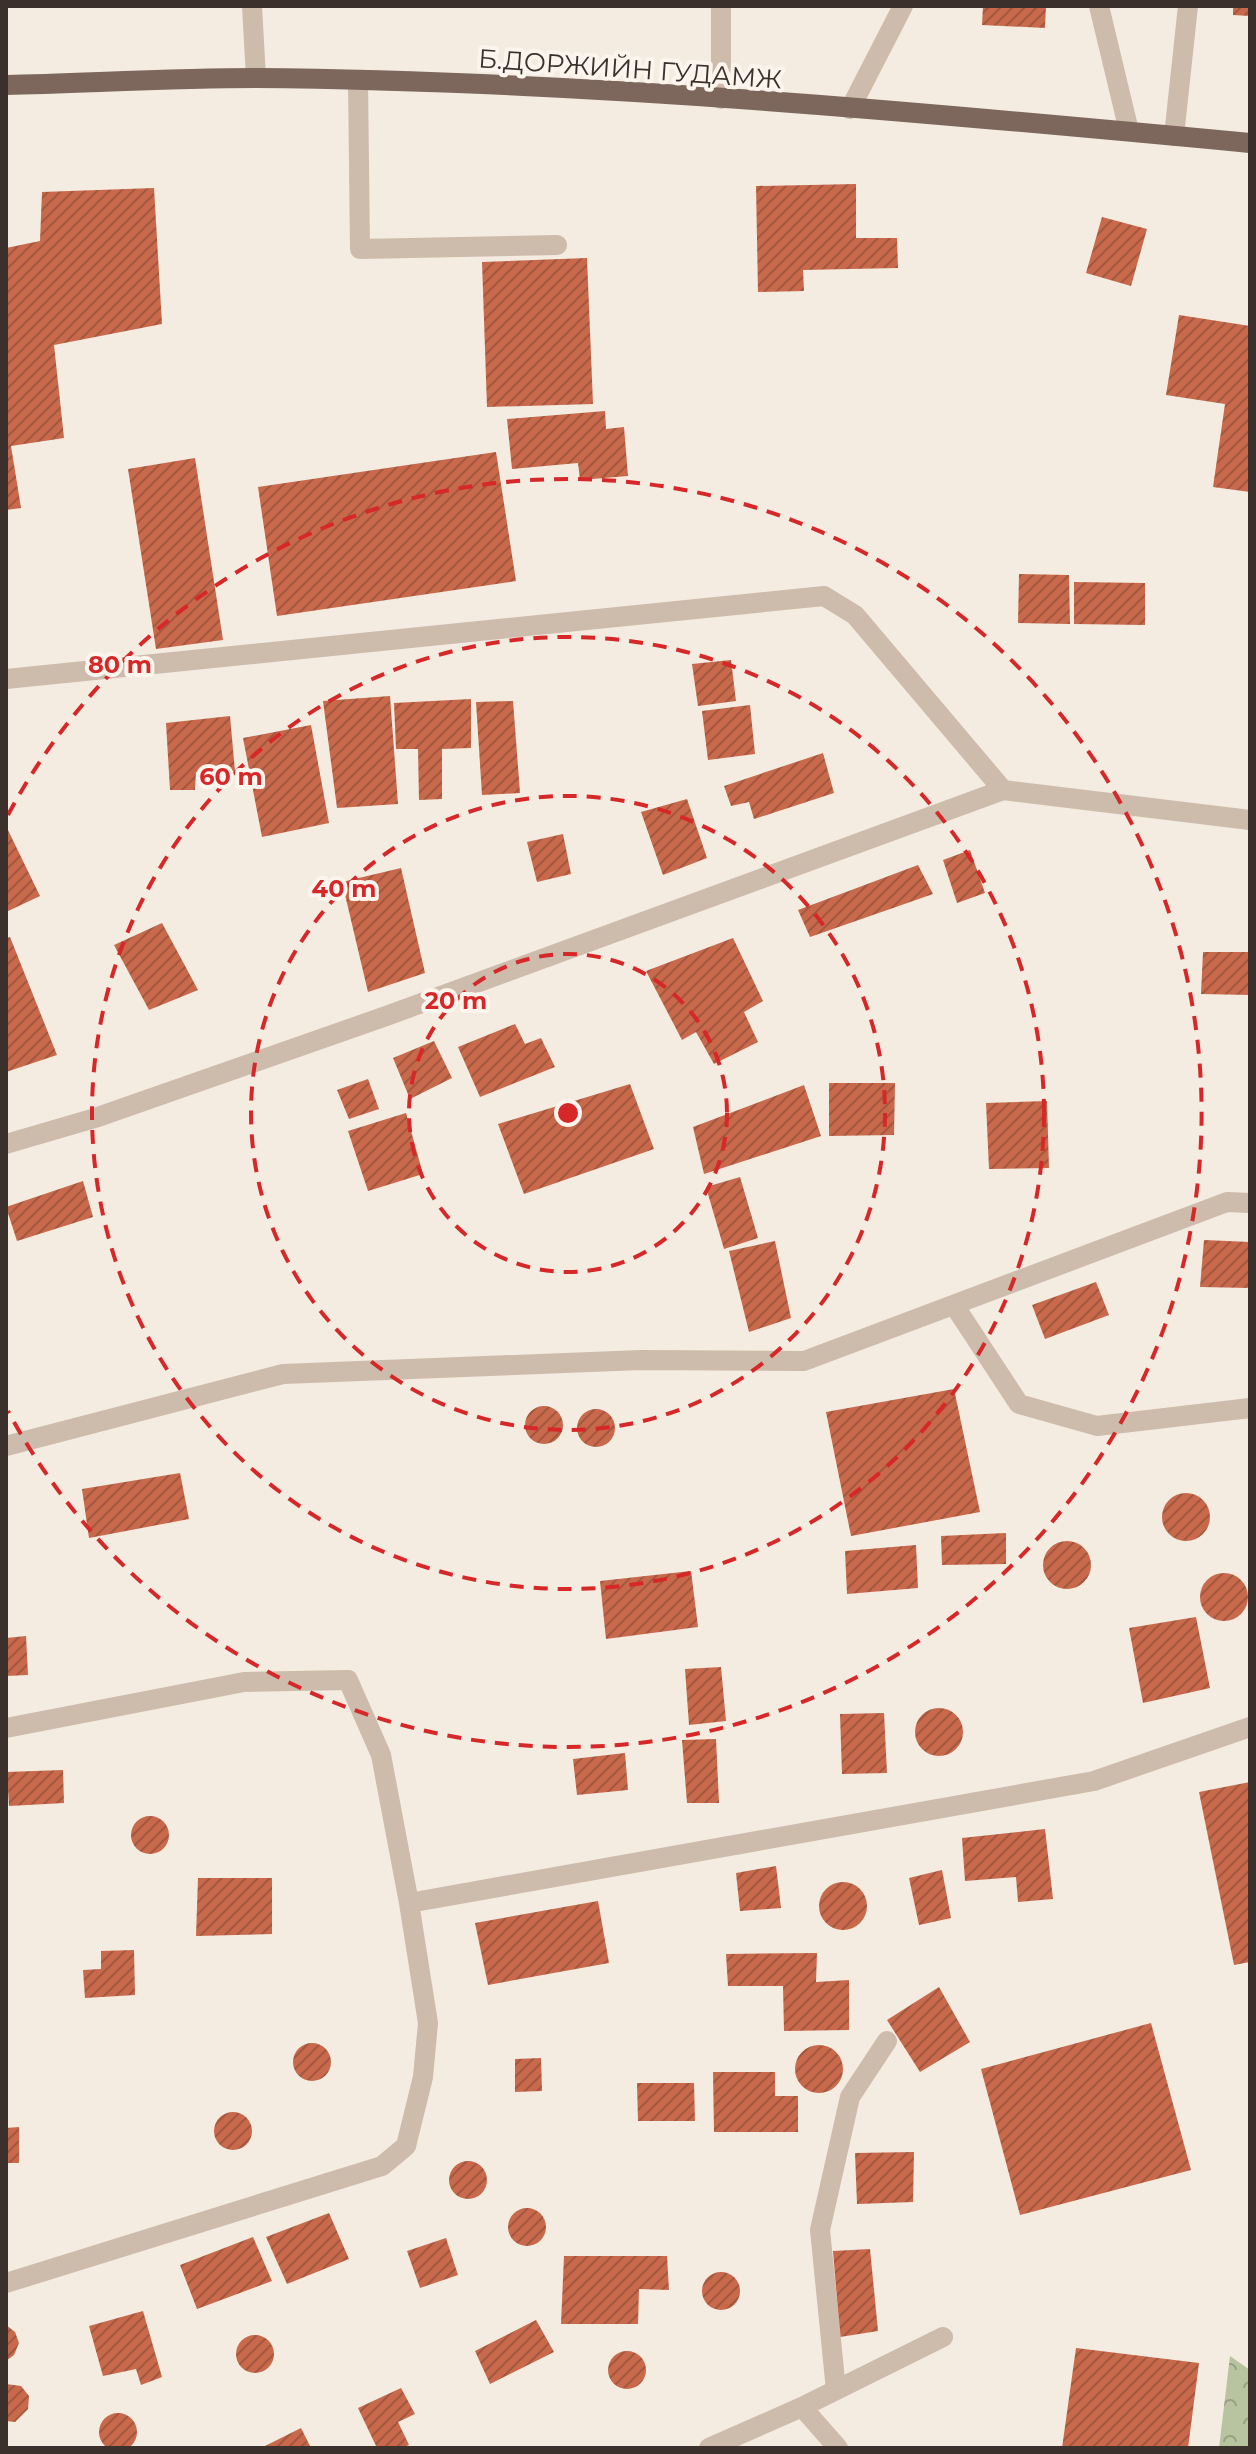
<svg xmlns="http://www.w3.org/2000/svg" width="1256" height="2454" viewBox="0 0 1256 2454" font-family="Montserrat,sans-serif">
<defs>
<pattern id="forest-crowns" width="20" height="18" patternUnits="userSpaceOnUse" patternTransform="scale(2)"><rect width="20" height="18" fill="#b8c4a0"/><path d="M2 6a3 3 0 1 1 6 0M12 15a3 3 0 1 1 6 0" fill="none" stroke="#97a083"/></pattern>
<pattern id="building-hatch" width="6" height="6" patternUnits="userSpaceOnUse" patternTransform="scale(2)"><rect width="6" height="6" fill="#c8694b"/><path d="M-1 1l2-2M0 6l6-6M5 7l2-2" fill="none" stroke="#a4573f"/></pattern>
</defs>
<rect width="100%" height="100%" fill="#f4ebe1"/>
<!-- forest -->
<path fill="url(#forest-crowns)" d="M 1230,2356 L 1250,2370 L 1250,2448 L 1219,2448 Z"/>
<!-- building -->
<path fill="url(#building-hatch)" d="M 983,6 L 1046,6 L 1045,28 L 982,25 Z
M 1233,6 L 1250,6 L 1250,16 L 1233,15 Z
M 856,184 L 856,238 L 897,238 L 898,268 L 803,270 L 804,291 L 758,292 L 756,186 Z
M 154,188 L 162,324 L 54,345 L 64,438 L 11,446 L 21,508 L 6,510 L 6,248 L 40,241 L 42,192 Z
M 1102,217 L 1147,229 L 1131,286 L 1086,273 Z
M 587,258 L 593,404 L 487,407 L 482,262 Z
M 1179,315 L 1250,326 L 1250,492 L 1213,487 L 1225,404 L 1166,395 Z
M 605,411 L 606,429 L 624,427 L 628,476 L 580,480 L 578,463 L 512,469 L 507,419 Z
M 496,452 L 516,581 L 277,616 L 258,487 Z
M 195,458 L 223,640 L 156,649 L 128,469 Z
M 1019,574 L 1069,575 L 1070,624 L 1018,623 Z
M 1074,582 L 1145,583 L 1145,625 L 1074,624 Z
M 731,660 L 736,701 L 698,706 L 692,664 Z
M 390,696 L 398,804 L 337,808 L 323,701 Z
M 471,699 L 471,748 L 442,749 L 442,799 L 419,800 L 418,749 L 396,749 L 394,703 Z
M 513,701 L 520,793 L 482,795 L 476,702 Z
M 750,705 L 755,754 L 708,760 L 702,711 Z
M 230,716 L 235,771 L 196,772 L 195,790 L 170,790 L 166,723 Z
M 311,725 L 329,823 L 262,837 L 243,738 Z
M 823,753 L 834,793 L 754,819 L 749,802 L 731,806 L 724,786 Z
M 687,799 L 707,858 L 663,875 L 641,812 Z
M 6,826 L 40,896 L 6,912 Z
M 563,834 L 571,874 L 537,882 L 527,842 Z
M 970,850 L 985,893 L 957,903 L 943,860 Z
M 918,865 L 933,894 L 810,937 L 798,910 Z
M 401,868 L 425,973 L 368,992 L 342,882 Z
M 162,923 L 198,990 L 149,1010 L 114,945 Z
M 10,937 L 57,1055 L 6,1072 L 6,938 Z
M 733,938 L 763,1001 L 744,1012 L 758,1042 L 714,1064 L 696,1032 L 682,1040 L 646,971 Z
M 1203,952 L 1250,952 L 1250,995 L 1201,994 Z
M 515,1024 L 525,1044 L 541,1038 L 555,1067 L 480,1097 L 458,1047 Z
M 434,1041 L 452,1078 L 410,1099 L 393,1058 Z
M 368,1079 L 379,1109 L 349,1119 L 337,1090 Z
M 829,1083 L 895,1083 L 894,1135 L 829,1136 Z
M 630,1084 L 654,1149 L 524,1194 L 498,1124 Z
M 804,1085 L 821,1136 L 704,1174 L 693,1127 Z
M 1047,1101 L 1049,1168 L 989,1169 L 986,1103 Z
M 406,1113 L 423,1174 L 368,1191 L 348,1131 Z
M 740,1177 L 758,1238 L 724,1249 L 706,1187 Z
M 83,1181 L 93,1217 L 17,1241 L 6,1207 Z
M 1204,1240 L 1250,1242 L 1250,1288 L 1200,1287 Z
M 775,1241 L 791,1318 L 749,1332 L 729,1251 Z
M 1096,1282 L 1109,1315 L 1045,1339 L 1032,1305 Z
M 954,1389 L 980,1512 L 851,1536 L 826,1412 Z
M525 1425a19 19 0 1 1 38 0a19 19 0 1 1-38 0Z
M577 1428a19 19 0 1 1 38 0a19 19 0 1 1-38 0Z
M 180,1473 L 189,1519 L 89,1538 L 82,1489 Z
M1162 1517a24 24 0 1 1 48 0a24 24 0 1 1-48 0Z
M 1006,1533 L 1006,1564 L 942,1565 L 941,1536 Z
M1043 1565a24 24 0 1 1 48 0a24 24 0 1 1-48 0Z
M 916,1545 L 918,1588 L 847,1594 L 845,1551 Z
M 691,1571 L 698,1627 L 606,1639 L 600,1581 Z
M1200 1597a24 24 0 1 1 48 0a24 24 0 1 1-48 0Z
M 1196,1617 L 1210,1688 L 1143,1703 L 1129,1628 Z
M 26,1636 L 28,1675 L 6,1676 L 6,1638 Z
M 721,1667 L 726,1721 L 689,1725 L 685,1669 Z
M915 1732a24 24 0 1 1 48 0a24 24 0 1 1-48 0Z
M 884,1713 L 887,1773 L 842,1774 L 840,1714 Z
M 716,1739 L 719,1803 L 687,1803 L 682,1740 Z
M 625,1753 L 628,1790 L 577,1795 L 573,1759 Z
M 63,1770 L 64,1803 L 9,1806 L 7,1772 Z
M 1250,1782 L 1250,1962 L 1234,1965 L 1199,1792 Z
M131 1835a19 19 0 1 1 38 0a19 19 0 1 1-38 0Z
M 1045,1829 L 1053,1899 L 1018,1902 L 1016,1877 L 965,1881 L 962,1838 Z
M 776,1866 L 781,1908 L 740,1911 L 736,1873 Z
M 942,1870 L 951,1918 L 919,1925 L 909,1878 Z
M 198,1878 L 272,1878 L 272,1934 L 196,1936 Z
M819 1906a24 24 0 1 1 48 0a24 24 0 1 1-48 0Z
M 598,1901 L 609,1963 L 488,1985 L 475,1923 Z
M 134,1950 L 135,1995 L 85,1998 L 83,1970 L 101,1969 L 101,1951 Z
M 817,1953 L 816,1982 L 849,1980 L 849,2030 L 784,2031 L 783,1986 L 728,1986 L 726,1954 Z
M 939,1987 L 970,2042 L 920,2072 L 887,2020 Z
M 1151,2023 L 1191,2170 L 1020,2215 L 981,2069 Z
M293 2062a19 19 0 1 1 38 0a19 19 0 1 1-38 0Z
M795 2069a24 24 0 1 1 48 0a24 24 0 1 1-48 0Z
M 541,2058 L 542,2091 L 515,2092 L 515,2059 Z
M 713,2072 L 775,2072 L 775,2096 L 798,2096 L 798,2132 L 714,2132 Z
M 637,2083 L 694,2083 L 695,2121 L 638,2121 Z
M214 2131a19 19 0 1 1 38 0a19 19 0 1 1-38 0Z
M 19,2127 L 19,2163 L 6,2163 L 6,2128 Z
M 914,2152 L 913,2202 L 857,2204 L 855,2153 Z
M449 2180a19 19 0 1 1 38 0a19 19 0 1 1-38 0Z
M508 2227a19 19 0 1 1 38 0a19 19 0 1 1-38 0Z
M 329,2213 L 349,2259 L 287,2284 L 266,2237 Z
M 253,2237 L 272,2281 L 197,2309 L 180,2265 Z
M 446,2238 L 458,2275 L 420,2288 L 407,2251 Z
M 870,2249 L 878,2331 L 840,2337 L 833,2251 Z
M 564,2256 L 667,2256 L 669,2290 L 639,2289 L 638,2324 L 561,2324 Z
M702 2291a19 19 0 1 1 38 0a19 19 0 1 1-38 0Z
M 143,2311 L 162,2377 L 141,2385 L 136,2369 L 103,2376 L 89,2326 Z
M 536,2320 L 554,2352 L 490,2384 L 475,2351 Z
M 6,2325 L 15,2332 L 19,2343 L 14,2355 L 6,2361 Z
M236 2354a19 19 0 1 1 38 0a19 19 0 1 1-38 0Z
M 1076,2348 L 1199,2363 L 1188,2448 L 1062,2448 Z
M608 2370a19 19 0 1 1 38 0a19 19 0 1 1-38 0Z
M 6,2384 L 21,2386 L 29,2396 L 28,2409 L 15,2422 L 6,2421 Z
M 401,2388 L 415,2414 L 398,2422 L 409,2445 L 401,2448 L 377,2448 L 358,2408 Z
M99 2432a19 19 0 1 1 38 0a19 19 0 1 1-38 0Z
M 301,2428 L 311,2448 L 261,2448 Z"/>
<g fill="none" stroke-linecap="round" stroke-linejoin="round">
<!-- service -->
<path stroke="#cdbbac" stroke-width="20" d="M 252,6 L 256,78
M 1099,6 L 1129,131
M 358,81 L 360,249 L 557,245
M 721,99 L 721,6
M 850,109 L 903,6"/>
<!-- minor -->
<path stroke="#cdbbac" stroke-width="20" d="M 1174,136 L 1188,6
M 6,679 L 824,596 L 855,615 L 1003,790
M 6,1144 L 95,1118 L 389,1015 L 1003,790 L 1250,820
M 954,1305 L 1019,1404 L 1097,1426 L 1250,1408
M 6,1446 L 283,1374 L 641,1360 L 804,1361 L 1227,1202 L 1250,1203
M 6,1728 L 244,1682 L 348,1680 L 381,1755 L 409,1903 L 1094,1781 L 1250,1727
M 6,2283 L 382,2166 L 406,2146 L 423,2077 L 428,2023 L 409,1903
M 836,2390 L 820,2230 L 850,2097 L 887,2041
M 802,2407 L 838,2448
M 709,2448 L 802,2407 L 943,2337"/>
<!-- primary -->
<path stroke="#7d675c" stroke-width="20" d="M 6,85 C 89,83 173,78 256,78 C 588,81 920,112 1250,143"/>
</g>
<!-- distance rings -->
<g fill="none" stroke="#d62828" stroke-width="4" stroke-dasharray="14 10">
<circle cx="568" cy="1113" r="159"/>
<circle cx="568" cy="1113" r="317"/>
<circle cx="568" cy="1113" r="476"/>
<path d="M8 815A634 634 0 1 1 8 1411"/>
</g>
<g text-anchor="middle" stroke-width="8" stroke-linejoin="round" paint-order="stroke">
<!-- street labels -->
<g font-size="26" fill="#3b302b" stroke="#fbf5ee">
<text transform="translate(630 69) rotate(4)" y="9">Б.ДОРЖИЙН ГУДАМЖ</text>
</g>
</g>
<circle cx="568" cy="1113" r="12" fill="#d62828" stroke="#fbf5ee" stroke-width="4"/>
<g font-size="24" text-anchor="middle" font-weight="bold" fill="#d62828" stroke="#fbf5ee" stroke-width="8" stroke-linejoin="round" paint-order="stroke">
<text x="120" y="673">80 m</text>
<text x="231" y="785">60 m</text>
<text x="344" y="897">40 m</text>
<text x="456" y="1009">20 m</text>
</g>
<!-- border -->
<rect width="1256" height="2454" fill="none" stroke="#3b302b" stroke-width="16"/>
</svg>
